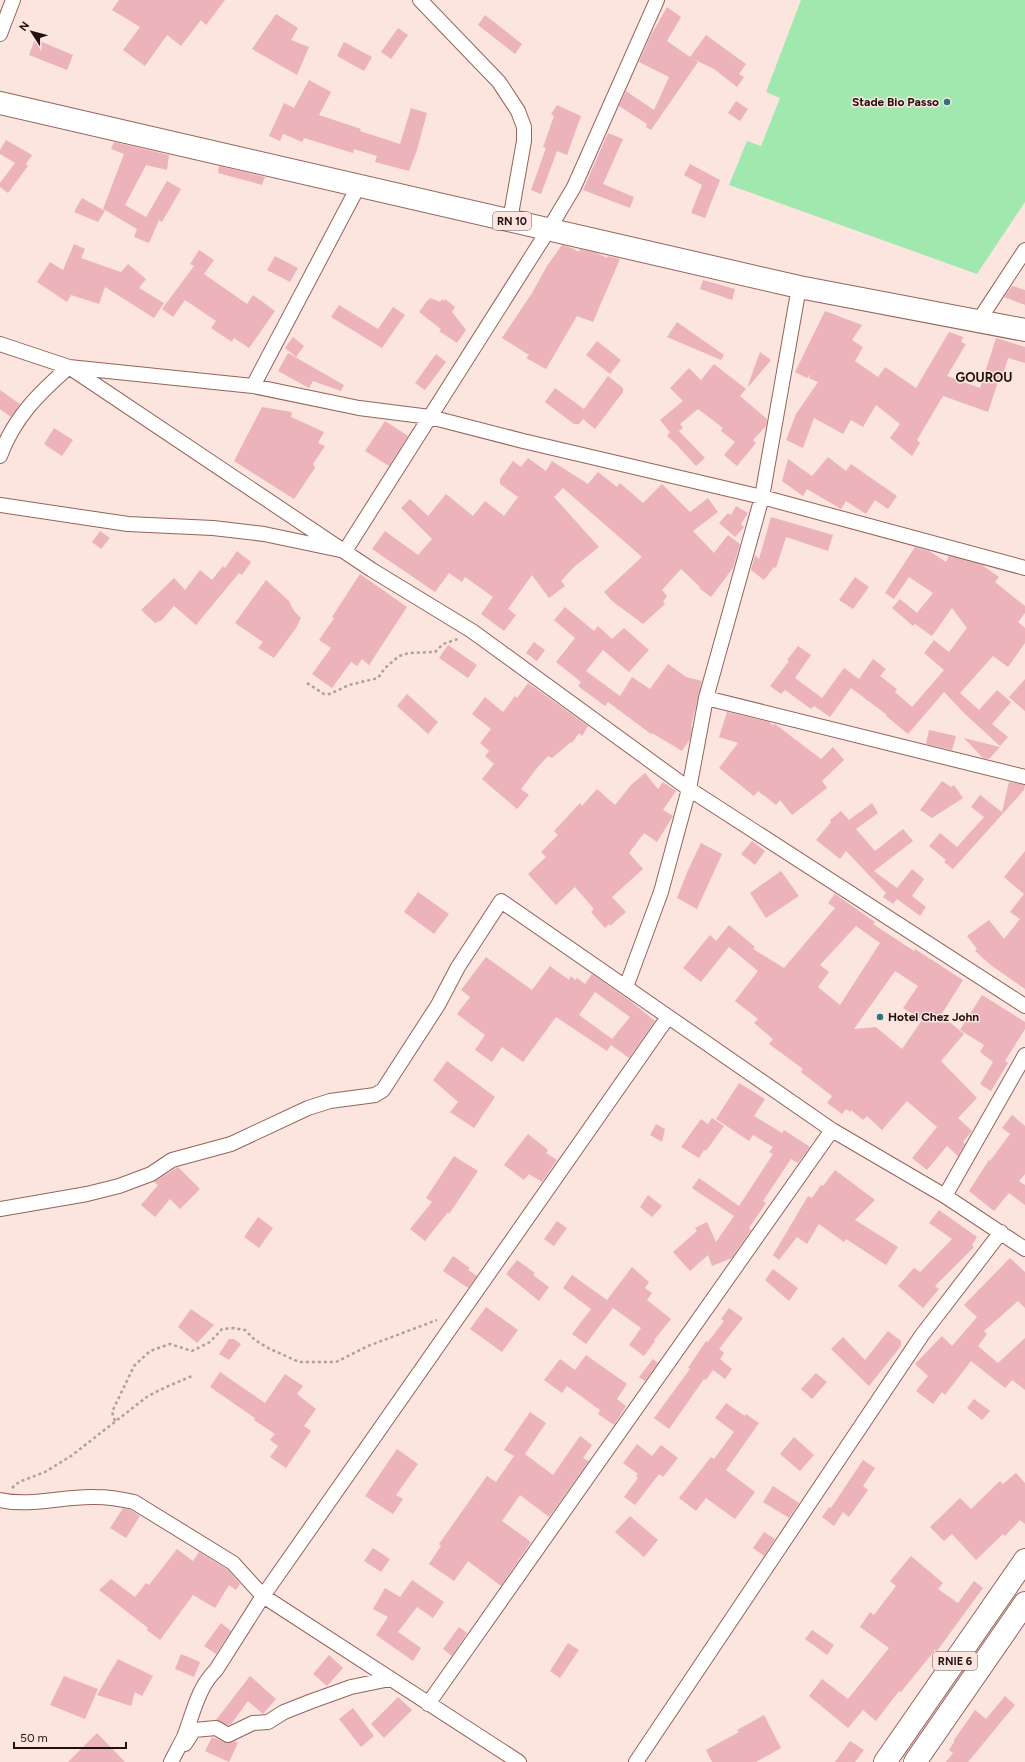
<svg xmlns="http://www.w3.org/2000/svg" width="1025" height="1762" viewBox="0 0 1025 1762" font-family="Figtree,sans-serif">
<rect width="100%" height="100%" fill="#fce4df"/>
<!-- green -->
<path fill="#a1e8ae" d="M 801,0 L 1025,0 L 1025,202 L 977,274 L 729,185 L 747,141 L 761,146 L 780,98 L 766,92 Z"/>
<!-- building -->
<path fill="#ecb3bb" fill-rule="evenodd" d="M 119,0 L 225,0 L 206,25 L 201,20 L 181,46 L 167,35 L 145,66 L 123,50 L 140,27 L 112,10 Z
M 667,7 L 681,17 L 667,41 L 690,57 L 706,35 L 746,64 L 739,74 L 744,77 L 737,87 L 714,69 L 691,58 L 698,62 L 651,130 L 646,127 L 647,124 L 619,106 L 626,91 L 654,110 L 669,77 L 639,62 L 650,37 Z
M 276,14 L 298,28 L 291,40 L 309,47 L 297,75 L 252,49 Z
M 485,15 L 522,44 L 515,54 L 478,25 Z
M 398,28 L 408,35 L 391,59 L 381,52 Z
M 35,39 L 73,55 L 67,70 L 29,55 Z
M 344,42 L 372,57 L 364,71 L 337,56 Z
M 309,80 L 331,92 L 319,115 L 361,129 L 360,131 L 400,144 L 411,108 L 427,113 L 417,150 L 409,171 L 375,162 L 377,156 L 354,149 L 353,153 L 304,138 L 302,142 L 283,134 L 280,141 L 269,136 L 284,103 L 294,108 Z
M 736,101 L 748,109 L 740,121 L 728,113 Z
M 557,105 L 581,116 L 567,155 L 557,151 L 541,194 L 531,190 L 546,148 L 543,147 L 554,116 L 551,114 Z
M 608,133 L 623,139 L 603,184 L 634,197 L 630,208 L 583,190 Z
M 6,140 L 32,155 L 26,164 L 28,166 L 8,193 L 0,187 L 0,183 L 15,163 L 0,154 L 0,150 Z
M 114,142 L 169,155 L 167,170 L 146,165 L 125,205 L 146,217 L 167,181 L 181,189 L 162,222 L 159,220 L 149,243 L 134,237 L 137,229 L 103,209 L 124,154 L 111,149 Z
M 690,164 L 720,180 L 705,218 L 691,213 L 702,185 L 684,175 Z
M 219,166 L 265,177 L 262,185 L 218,173 Z
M 82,198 L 105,211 L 98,222 L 74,212 Z
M 74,244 L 85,249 L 81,258 L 121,272 L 128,264 L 146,279 L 139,288 L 164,303 L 154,318 L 105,287 L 99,304 L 71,295 L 67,302 L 37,282 L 50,262 L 63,270 Z
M 562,245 L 572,248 L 579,252 L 580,249 L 597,253 L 607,258 L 608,256 L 620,259 L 593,322 L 577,316 L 546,369 L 526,358 L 529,355 L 502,338 L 532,293 L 547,266 Z
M 199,250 L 214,260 L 204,274 L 247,304 L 253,295 L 275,311 L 249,348 L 234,338 L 232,342 L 211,328 L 216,321 L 185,300 L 173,317 L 162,309 L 194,266 L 190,264 Z
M 275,256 L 298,268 L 290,282 L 267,270 Z
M 703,280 L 735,289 L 732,300 L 700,289 Z
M 1012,286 L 1025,290 L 1025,305 L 1004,297 Z
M 431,298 L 440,302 L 442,299 L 444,301 L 445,299 L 455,307 L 452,312 L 466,330 L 457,343 L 439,331 L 441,329 L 419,312 L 427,301 Z
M 339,305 L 378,329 L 393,307 L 405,315 L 382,348 L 331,317 Z
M 825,311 L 862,325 L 852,340 L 863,347 L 855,361 L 878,377 L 885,367 L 916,388 L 949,332 L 963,337 L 961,342 L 966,344 L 947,376 L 980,388 L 996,338 L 1025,347 L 1025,363 L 1008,358 L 1001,382 L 998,382 L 988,412 L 943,396 L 917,440 L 920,443 L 912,456 L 890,438 L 900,424 L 876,405 L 863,427 L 851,420 L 843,434 L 814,418 L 803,448 L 786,440 L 796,414 L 818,382 L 809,378 L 811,374 L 807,378 L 795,372 Z
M 677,322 L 724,355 L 721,360 L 667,337 Z
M 293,337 L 304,346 L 296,357 L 285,348 Z
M 597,341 L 621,360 L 610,374 L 586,355 Z
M 760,352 L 771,360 L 749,386 L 748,385 Z
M 288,353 L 344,385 L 341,391 L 313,381 L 309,388 L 278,371 Z
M 436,354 L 446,362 L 425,390 L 415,383 Z
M 714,364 L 746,389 L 740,396 L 767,419 L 766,426 L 753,440 L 756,443 L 737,466 L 724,455 L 735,442 L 721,431 L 723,428 L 698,409 L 680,424 L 683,428 L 679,431 L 705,458 L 696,466 L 676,444 L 667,436 L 670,432 L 660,420 L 683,401 L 670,388 L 689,368 L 701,380 Z
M 608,376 L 623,388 L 623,392 L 595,429 L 583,419 L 579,424 L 574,424 L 545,402 L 555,388 L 584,409 Z
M 0,390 L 20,404 L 11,417 L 0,409 Z
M 262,407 L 292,412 L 291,417 L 324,432 L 318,443 L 325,446 L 313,464 L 315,468 L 294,499 L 234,461 Z
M 385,421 L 408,436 L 389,466 L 365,451 Z
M 54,428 L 73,440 L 62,456 L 44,444 Z
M 828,457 L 846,471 L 851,464 L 897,496 L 888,509 L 875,500 L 866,514 L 846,501 L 841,509 L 807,489 L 803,496 L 782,481 L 788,459 L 812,476 Z
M 528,458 L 546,471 L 552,461 L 588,484 L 598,472 L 617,487 L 620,483 L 643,503 L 662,484 L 690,512 L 708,498 L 718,512 L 693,531 L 714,553 L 728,535 L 740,544 L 733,568 L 711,597 L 699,588 L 700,587 L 681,569 L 662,590 L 667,596 L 663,602 L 665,604 L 643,624 L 612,601 L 604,592 L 642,557 L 563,488 L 554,497 L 599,547 L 574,567 L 561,581 L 565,586 L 549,598 L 532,575 L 508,609 L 516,615 L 504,631 L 481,614 L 493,597 L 465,577 L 462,582 L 449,573 L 435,592 L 372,549 L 385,531 L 418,555 L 432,539 L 401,508 L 410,499 L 428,516 L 446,494 L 473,516 L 485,501 L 504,516 L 518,497 L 500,484 L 500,479 L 513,461 L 521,467 Z
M 736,506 L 748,513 L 741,524 L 744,527 L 735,537 L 719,523 L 728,513 L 731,515 Z
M 771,517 L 833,535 L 828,551 L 786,537 L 776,568 L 774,567 L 764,580 L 751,570 L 755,555 L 759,559 Z
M 100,531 L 110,538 L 101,549 L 92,542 Z
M 915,547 L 929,551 L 946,562 L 949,556 L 982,565 L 999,577 L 995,582 L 1025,606 L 1025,613 L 1018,622 L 1025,628 L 1025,643 L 1008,667 L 993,656 L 960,693 L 979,710 L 997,690 L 1011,702 L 992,724 L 1008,737 L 1000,746 L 966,715 L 944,692 L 908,734 L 886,716 L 887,715 L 851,688 L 830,717 L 814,706 L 811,709 L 785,690 L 781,694 L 770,686 L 789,661 L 787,660 L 798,646 L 811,655 L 795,678 L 822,698 L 844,668 L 859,679 L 873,659 L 886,669 L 880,676 L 897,689 L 895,692 L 912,707 L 944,670 L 924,653 L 934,640 L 949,652 L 967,628 L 952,608 L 932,636 L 915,624 L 913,626 L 892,608 L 900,599 L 917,613 L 933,593 L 909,577 L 894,599 L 885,593 Z
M 237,551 L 251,562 L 242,575 L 239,573 L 196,625 L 174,606 L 162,620 L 155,623 L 141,610 L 174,578 L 185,590 L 200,570 L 212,580 L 223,566 L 225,568 Z
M 360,574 L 407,607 L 369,665 L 362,659 L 357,666 L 351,662 L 332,688 L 312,674 L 331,648 L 319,640 L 334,618 L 332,617 Z
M 855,577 L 869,587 L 853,609 L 839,600 Z
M 266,580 L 289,601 L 294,611 L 301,618 L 296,628 L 274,658 L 258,648 L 263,642 L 235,623 Z
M 565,607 L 594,631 L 598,626 L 612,639 L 624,628 L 649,650 L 629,672 L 603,650 L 586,671 L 620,696 L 632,677 L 650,689 L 668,664 L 686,677 L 702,681 L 691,727 L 692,727 L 690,739 L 682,751 L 652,733 L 651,734 L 608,702 L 605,706 L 578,686 L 581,682 L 556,662 L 575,638 L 554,620 Z
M 534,642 L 545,650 L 537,661 L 526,653 Z
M 448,645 L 477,665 L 468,678 L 439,658 Z
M 1025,679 L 1025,711 L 1009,697 Z
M 528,683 L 588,726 L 582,736 L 579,733 L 572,743 L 571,742 L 552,758 L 548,756 L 537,768 L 521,789 L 529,795 L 517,809 L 482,779 L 494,764 L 485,756 L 489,751 L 480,743 L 491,729 L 472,714 L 485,697 L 503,712 L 515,696 L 517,698 Z
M 407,694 L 438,722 L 428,734 L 397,706 Z
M 727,712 L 769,722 L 772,725 L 775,724 L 821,759 L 833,747 L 844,760 L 822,781 L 827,788 L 792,815 L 780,800 L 776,805 L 758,791 L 754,796 L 719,768 L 738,743 L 719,737 Z
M 929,730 L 956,736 L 952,750 L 926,744 Z
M 964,738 L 1000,747 L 989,759 L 983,758 Z
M 645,773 L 658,789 L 663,782 L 676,791 L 663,810 L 673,816 L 657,842 L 644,833 L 629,853 L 643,869 L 612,897 L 626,912 L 610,926 L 609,924 L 605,928 L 591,912 L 594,909 L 575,887 L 556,905 L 528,874 L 546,857 L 541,852 L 558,835 L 554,831 L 580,803 L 582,806 L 597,789 L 615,805 L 631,785 Z
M 942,781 L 951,787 L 954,785 L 963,798 L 932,818 L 920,810 Z
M 1009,782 L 1025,785 L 1024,790 L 953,869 L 944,862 L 946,860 L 929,846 L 940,833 L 957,847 L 984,817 L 971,807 L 980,795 L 1002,812 Z
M 872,803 L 878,813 L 856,829 L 875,851 L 903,829 L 913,841 L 874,871 L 897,888 L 912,869 L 924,879 L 912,896 L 926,907 L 920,916 L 897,899 L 893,904 L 883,897 L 886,893 L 846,851 L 840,859 L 816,840 L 831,822 L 830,820 L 841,811 L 849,820 Z
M 752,841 L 765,851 L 755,865 L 741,854 Z
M 701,843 L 722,854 L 697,909 L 677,898 L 688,870 Z
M 1025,851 L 1025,989 L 992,966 L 975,951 L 977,949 L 967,936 L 989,920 L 1004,939 L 1020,919 L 1010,912 L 1024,894 L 1004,877 Z
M 781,871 L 799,896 L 766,918 L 750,893 Z
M 418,892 L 449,914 L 434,934 L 404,912 Z
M 835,894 L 875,922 L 873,924 L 914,951 L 915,949 L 963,980 L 941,1015 L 964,1034 L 941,1061 L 977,1098 L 958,1118 L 972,1131 L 963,1142 L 965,1144 L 958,1156 L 947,1146 L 927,1170 L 912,1158 L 937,1127 L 907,1101 L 882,1130 L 867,1116 L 863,1120 L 851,1110 L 850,1112 L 846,1109 L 842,1114 L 827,1103 L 832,1096 L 801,1072 L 803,1069 L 769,1044 L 773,1039 L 754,1023 L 758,1019 L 735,1001 L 758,971 L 729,947 L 701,982 L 683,968 L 710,935 L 716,941 L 729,925 L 755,947 L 753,949 L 784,968 L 835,908 L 828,903 ZM 856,926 L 880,943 L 840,1005 L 818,987 L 829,972 L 820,965 ZM 895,971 L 918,986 L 903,1008 L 922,1020 L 902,1049 L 876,1027 L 854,1029 Z
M 486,957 L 532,990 L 550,966 L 569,980 L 571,976 L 575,980 L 577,978 L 585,984 L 592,974 L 629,1000 L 655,1021 L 629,1058 L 611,1045 L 607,1051 L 556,1017 L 523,1062 L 502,1047 L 492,1062 L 475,1050 L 485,1035 L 457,1014 L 470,997 L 461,990 ZM 595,992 L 630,1017 L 612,1039 L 579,1015 Z
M 982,995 L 1025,1022 L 1025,1029 L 1005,1061 L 1008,1063 L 991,1091 L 980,1084 L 993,1062 L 980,1052 L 984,1045 L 960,1030 Z
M 447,1061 L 495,1097 L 474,1128 L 450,1112 L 458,1102 L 433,1080 Z
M 739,1083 L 765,1099 L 754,1116 L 782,1133 L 784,1130 L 810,1147 L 798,1163 L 791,1159 L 763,1201 L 766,1203 L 749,1228 L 751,1230 L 732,1258 L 712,1266 L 708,1255 L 690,1271 L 673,1252 L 697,1231 L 695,1228 L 707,1222 L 716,1242 L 734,1216 L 692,1188 L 699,1178 L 739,1206 L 773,1154 L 769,1152 L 773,1147 L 753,1135 L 749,1141 L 716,1119 Z
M 1012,1115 L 1025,1126 L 1025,1174 L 1019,1181 L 1025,1185 L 1025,1205 L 1009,1193 L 994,1211 L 969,1191 L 989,1160 L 990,1161 L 1010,1134 L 1002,1128 Z
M 712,1118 L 724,1126 L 706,1151 L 704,1150 L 699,1158 L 681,1147 L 701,1119 L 708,1124 Z
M 656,1124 L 665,1129 L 662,1142 L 650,1135 Z
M 528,1134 L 548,1150 L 546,1153 L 557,1160 L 542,1182 L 529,1174 L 524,1180 L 504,1165 Z
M 454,1156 L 478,1171 L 449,1214 L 448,1212 L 425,1241 L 410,1229 L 432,1202 L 426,1198 Z
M 178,1167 L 200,1189 L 180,1209 L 170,1199 L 155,1217 L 141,1205 L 158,1185 L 154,1182 Z
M 835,1170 L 875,1200 L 855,1220 L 898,1247 L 886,1265 L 846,1239 L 844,1242 L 819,1224 L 807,1244 L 797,1237 L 779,1260 L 773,1255 L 808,1196 L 812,1198 L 821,1185 L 823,1186 Z
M 648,1195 L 662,1206 L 652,1217 L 640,1207 Z
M 939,1210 L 977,1237 L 972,1245 L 974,1247 L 935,1286 L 939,1289 L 923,1308 L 898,1286 L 914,1268 L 920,1272 L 952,1239 L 929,1223 Z
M 258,1217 L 273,1228 L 259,1248 L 244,1237 Z
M 557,1221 L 567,1228 L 554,1246 L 544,1239 Z
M 453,1256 L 470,1268 L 468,1270 L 477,1276 L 468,1288 L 443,1271 Z
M 1010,1258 L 1025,1272 L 1025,1308 L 1018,1301 L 984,1331 L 987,1334 L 978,1346 L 998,1363 L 1025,1338 L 1025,1390 L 1012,1380 L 1005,1388 L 971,1361 L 945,1395 L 942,1392 L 933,1404 L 916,1391 L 928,1376 L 915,1364 L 942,1336 L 952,1346 L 977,1317 L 964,1305 Z
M 517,1260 L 535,1273 L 533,1275 L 549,1287 L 539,1301 L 506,1274 Z
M 632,1267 L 649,1282 L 645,1288 L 652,1293 L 647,1300 L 671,1319 L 654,1340 L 655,1341 L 644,1356 L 629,1345 L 641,1328 L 613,1308 L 586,1344 L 572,1334 L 591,1309 L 563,1288 L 572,1275 L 607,1300 Z
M 773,1269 L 798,1288 L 789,1301 L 765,1280 Z
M 486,1307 L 518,1330 L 502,1352 L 470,1329 Z
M 729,1308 L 743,1318 L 719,1349 L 724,1353 L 720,1359 L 732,1369 L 725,1379 L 713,1370 L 706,1380 L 704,1379 L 669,1429 L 654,1418 L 690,1369 L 688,1368 L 706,1341 L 708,1342 L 724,1321 L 721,1319 Z
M 191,1309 L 214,1325 L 197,1343 L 178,1327 Z
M 888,1331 L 901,1341 L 901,1346 L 869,1386 L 831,1349 L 843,1337 L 865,1360 Z
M 229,1339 L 234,1339 L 241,1344 L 229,1360 L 219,1354 Z
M 586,1355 L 627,1384 L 617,1399 L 626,1406 L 614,1425 L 598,1414 L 600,1410 L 567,1386 L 562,1393 L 544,1380 L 560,1359 L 575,1370 Z
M 653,1359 L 658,1363 L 645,1381 L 639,1377 Z
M 220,1372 L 265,1403 L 285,1374 L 303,1386 L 297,1394 L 316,1409 L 304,1426 L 311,1431 L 286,1468 L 270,1457 L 278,1446 L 270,1440 L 275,1434 L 254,1420 L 255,1418 L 210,1387 Z
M 816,1373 L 827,1382 L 812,1399 L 801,1389 Z
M 974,1399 L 990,1411 L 982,1420 L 967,1408 Z
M 726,1403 L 745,1416 L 746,1414 L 759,1423 L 726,1470 L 755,1492 L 735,1519 L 706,1498 L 696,1511 L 679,1498 L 711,1457 L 714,1459 L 734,1432 L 715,1418 Z
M 530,1412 L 546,1423 L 525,1454 L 553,1475 L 580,1436 L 592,1445 L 583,1458 L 589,1461 L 549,1517 L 520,1495 L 502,1521 L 531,1542 L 501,1586 L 468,1561 L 454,1581 L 429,1564 L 441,1546 L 439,1544 L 487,1476 L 496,1482 L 514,1456 L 504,1450 Z
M 794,1437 L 814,1455 L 800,1471 L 780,1454 Z
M 637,1444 L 652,1456 L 661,1445 L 678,1458 L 663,1477 L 659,1474 L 635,1505 L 624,1497 L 638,1478 L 636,1476 L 638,1474 L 623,1463 Z
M 397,1449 L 418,1464 L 396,1495 L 403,1499 L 393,1514 L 365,1496 Z
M 863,1460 L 875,1468 L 863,1486 L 868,1490 L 849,1517 L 843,1512 L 834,1526 L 822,1517 L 829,1507 L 831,1508 Z
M 1016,1473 L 1025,1483 L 1025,1524 L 1020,1520 L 1005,1536 L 1003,1534 L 976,1560 L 952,1534 L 944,1541 L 930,1527 L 960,1498 L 971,1509 L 1000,1481 L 1003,1484 Z
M 773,1486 L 799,1503 L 789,1518 L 763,1502 Z
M 123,1508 L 131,1510 L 140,1516 L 126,1538 L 110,1528 Z
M 630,1516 L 658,1540 L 644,1557 L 615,1532 Z
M 764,1532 L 775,1539 L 764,1556 L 753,1548 Z
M 373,1548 L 390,1559 L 381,1572 L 364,1561 Z
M 177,1549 L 193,1561 L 199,1552 L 228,1570 L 240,1584 L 236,1590 L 229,1585 L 215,1608 L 193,1595 L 160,1640 L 147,1630 L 148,1628 L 99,1590 L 111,1579 L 135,1597 L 146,1583 L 149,1585 Z
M 911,1556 L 943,1583 L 938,1589 L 958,1603 L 974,1581 L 983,1588 L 937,1651 L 935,1650 L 901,1692 L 899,1691 L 876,1721 L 863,1710 L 848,1728 L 809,1696 L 822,1679 L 848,1699 L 889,1648 L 860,1627 L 870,1612 L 874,1615 L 896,1586 L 890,1581 Z
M 412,1580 L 444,1602 L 433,1618 L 417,1607 L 398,1632 L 421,1648 L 413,1661 L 376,1635 L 388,1617 L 373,1609 L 385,1588 L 400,1597 Z
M 221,1623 L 231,1631 L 216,1654 L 204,1646 Z
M 459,1627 L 467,1633 L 452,1656 L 443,1649 Z
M 812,1630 L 834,1645 L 827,1655 L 805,1639 Z
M 568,1643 L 579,1650 L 560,1678 L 550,1671 Z
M 181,1654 L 200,1662 L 194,1677 L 175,1669 Z
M 329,1655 L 343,1668 L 327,1686 L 313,1674 Z
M 118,1659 L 153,1676 L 142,1696 L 135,1692 L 131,1706 L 97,1695 Z
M 64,1676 L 98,1689 L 85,1719 L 50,1705 Z
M 250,1676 L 276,1699 L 263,1714 L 248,1701 L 231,1724 L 228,1725 L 216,1720 Z
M 1005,1696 L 1015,1705 L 968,1762 L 946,1762 L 953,1753 L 949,1750 L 954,1742 L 954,1740 L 975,1710 L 986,1719 Z
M 398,1697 L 412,1710 L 384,1738 L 371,1724 Z
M 353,1708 L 374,1736 L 361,1747 L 339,1719 Z
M 764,1715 L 781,1748 L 756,1762 L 712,1762 L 706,1750 L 739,1732 L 737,1730 Z
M 97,1733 L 125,1762 L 68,1762 Z
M 212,1737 L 227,1743 L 235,1741 L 238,1743 L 229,1762 L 205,1751 Z
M 850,1741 L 864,1750 L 855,1762 L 835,1762 Z"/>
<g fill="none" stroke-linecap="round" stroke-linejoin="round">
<!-- street casing -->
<g stroke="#95635a" stroke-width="16">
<path id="street" d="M 420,0 L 499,82 L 518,111 L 524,127 L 524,141 L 510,220
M 0,34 L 13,0
M 979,320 L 1025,250
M 0,344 L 69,367 L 253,386 L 359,408 L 430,417 L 523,441 L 762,497 L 1025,568
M 69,367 L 372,570 L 472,631 L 689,789 L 1025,1006
M 253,386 L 359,185
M 0,456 C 14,418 38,394 69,367
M 0,505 L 128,524 L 213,528 L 264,534 L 345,551 L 549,229 L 574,187 L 657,0
M 706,698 L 1025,777
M 626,987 L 661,892 L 689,789 L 706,698 L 762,497 L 799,287
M 945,1196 L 1025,1055
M 0,1209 L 87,1194 L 119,1186 L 151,1174 L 172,1160 L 231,1144 L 308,1108 L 330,1101 L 375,1095 L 383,1090 L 438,1005 L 458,967 L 501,901 L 832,1130 L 945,1196 L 1025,1249
M 0,1500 C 32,1507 62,1496 95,1497 C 108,1497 121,1499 134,1502 L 233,1563 L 263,1596 L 519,1762
M 428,1704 L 832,1130
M 185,1744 L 194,1730 L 216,1728 L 228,1735 L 253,1723 L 268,1722 L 284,1712 L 312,1701 L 351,1687 L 390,1679
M 171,1762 C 175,1754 180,1745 184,1737 C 193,1714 198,1687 216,1670 L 263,1596 L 668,1017
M 636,1762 L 922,1335 L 1001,1232"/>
</g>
<!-- primary casing -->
<g stroke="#95635a" stroke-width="24">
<path id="primary" d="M 0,103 L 799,287 L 1025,330
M 885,1762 L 1025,1560
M 915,1762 L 1025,1603"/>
</g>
<!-- path -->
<path stroke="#b59e9a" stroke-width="2.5" stroke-dasharray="3 3" stroke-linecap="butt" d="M 307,683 L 324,694 L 330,694 L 349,685 L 378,678 L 385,668 L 399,656 L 409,653 L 435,652 L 443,644 L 458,639
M 115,1421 L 112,1412 L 134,1366 L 150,1351 L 170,1344 L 192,1351 L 210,1342 L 222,1329 L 233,1328 L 245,1330 L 255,1340 L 268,1348 L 299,1362 L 336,1362 L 368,1346 L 437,1320
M 12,1488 L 19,1482 L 45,1472 L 71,1456 L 148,1396 L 166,1387 L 192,1376"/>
<!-- street -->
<use href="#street" stroke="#fff" stroke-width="14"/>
<!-- primary -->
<use href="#primary" stroke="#fff" stroke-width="22"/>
</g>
<!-- markers -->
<g fill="#2d7480" stroke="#fce4df" stroke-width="1.5">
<circle cx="947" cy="102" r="4"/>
<circle cx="880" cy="1017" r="4"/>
</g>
<g text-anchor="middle" stroke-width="3" stroke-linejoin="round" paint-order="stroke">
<!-- shield labels -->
<g fill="#fce4df" stroke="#65504d" stroke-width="1">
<rect x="493" y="212" width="38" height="18" rx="3"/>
<rect x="933" y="1652" width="44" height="18" rx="3"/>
</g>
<g font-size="11" font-weight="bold" fill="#24110e">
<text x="512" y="225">RN 10</text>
<text x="955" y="1665">RNIE 6</text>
</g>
<!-- poi labels -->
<g font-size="12" font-weight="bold" fill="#24110e" stroke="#fce4df" text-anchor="end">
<text x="939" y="106">Stade Bio Passo</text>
<text x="888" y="1021" text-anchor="start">Hotel Chez John</text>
</g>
<!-- neighbourhood labels -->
<g font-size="13" font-weight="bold" fill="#24110e" stroke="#fce4df">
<text x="984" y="382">GOUROU</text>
</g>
</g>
<!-- north arrow -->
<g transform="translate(32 32) rotate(306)" stroke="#fce4df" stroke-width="3" paint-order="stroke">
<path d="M0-3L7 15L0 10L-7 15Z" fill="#24110e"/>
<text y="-6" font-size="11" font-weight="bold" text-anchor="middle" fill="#24110e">N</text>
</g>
<!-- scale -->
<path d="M14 1742v6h112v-6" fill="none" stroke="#24110e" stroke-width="2"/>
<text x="20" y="1742" font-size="12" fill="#24110e" stroke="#fce4df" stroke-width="3" paint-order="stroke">50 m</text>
</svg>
